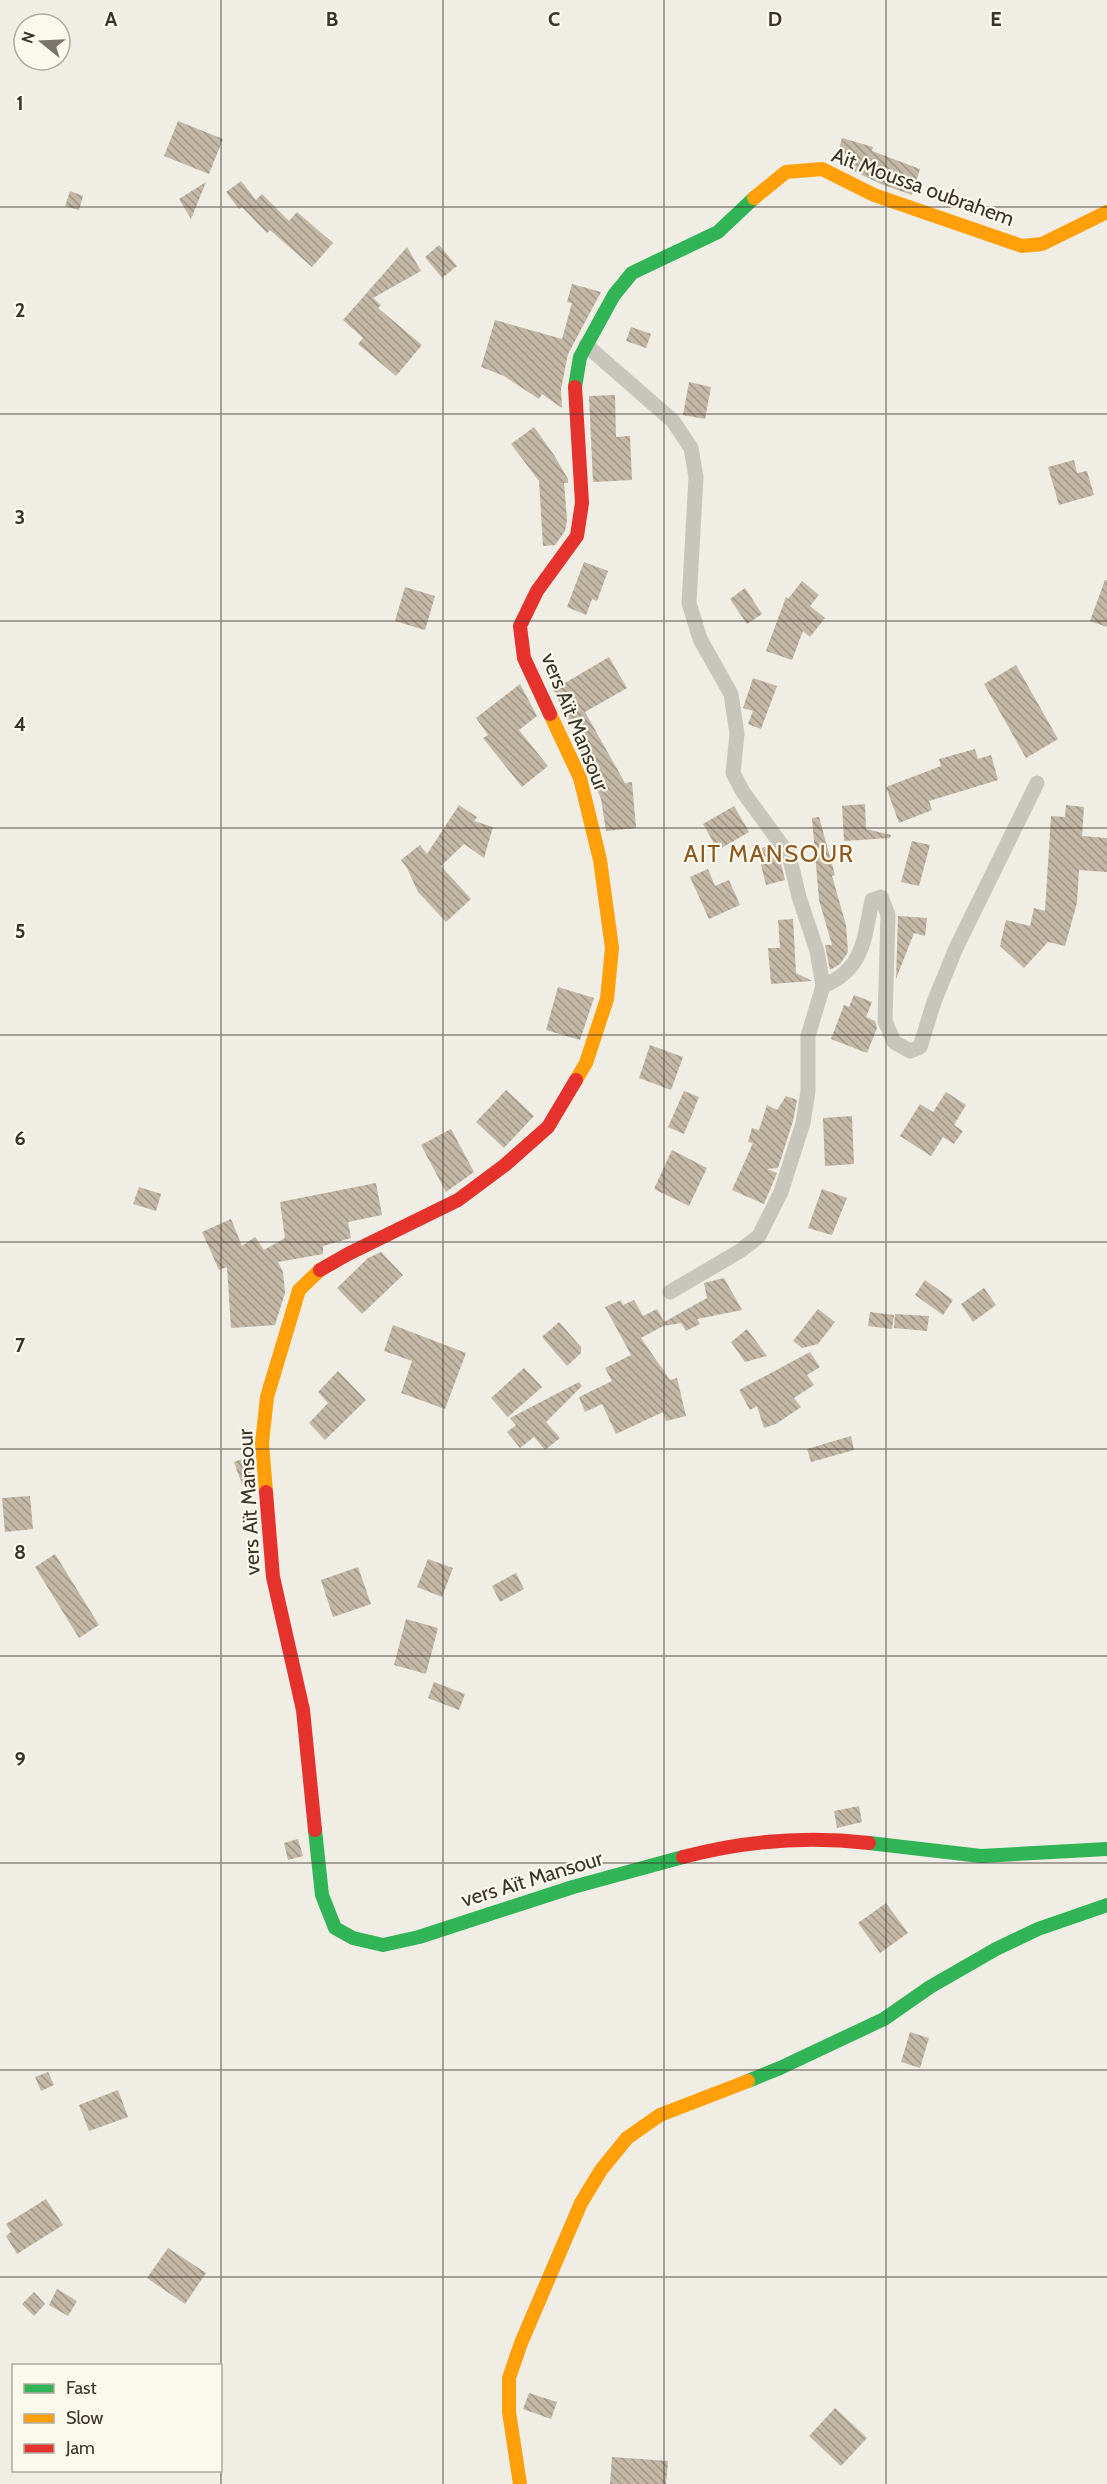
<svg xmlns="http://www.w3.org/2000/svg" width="1107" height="2484" viewBox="0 0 1107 2484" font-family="Cabin,sans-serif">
<defs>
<pattern id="building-back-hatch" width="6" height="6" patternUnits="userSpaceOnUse" patternTransform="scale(1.5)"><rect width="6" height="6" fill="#c3b7a5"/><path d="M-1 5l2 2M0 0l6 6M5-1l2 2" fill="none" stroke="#9f9687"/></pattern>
</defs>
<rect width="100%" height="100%" fill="#efede4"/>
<!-- building -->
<path fill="url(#building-back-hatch)" d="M 178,121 L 223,139 L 209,174 L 164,156 Z
M 842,138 L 873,147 L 872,151 L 920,169 L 912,195 L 881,184 L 846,167 L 847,163 L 836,160 Z
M 241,181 L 256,200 L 262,194 L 289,221 L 297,212 L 333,243 L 312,267 L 270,230 L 267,233 L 242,207 L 239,209 L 226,192 Z
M 206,182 L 191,219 L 179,199 Z
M 70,191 L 83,196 L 79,210 L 65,206 Z
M 439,245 L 457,266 L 442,278 L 425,257 Z
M 407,247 L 421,271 L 373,298 L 381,305 L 378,308 L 422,345 L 396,376 L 358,344 L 363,338 L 343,320 Z
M 572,284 L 601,292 L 568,354 L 561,389 L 562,408 L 542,394 L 539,399 L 504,376 L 481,367 L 495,320 L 562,339 L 572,303 L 567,302 Z
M 631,327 L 651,334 L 646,348 L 626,341 Z
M 689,382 L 711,387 L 705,419 L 683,415 Z
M 615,395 L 616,437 L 630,436 L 632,480 L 593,482 L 589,396 Z
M 534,427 L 554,455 L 568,479 L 568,483 L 564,483 L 567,520 L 565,531 L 555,545 L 543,546 L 539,481 L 511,444 Z
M 1074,460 L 1077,473 L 1087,471 L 1094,495 L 1059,505 L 1048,467 Z
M 584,562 L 608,571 L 597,601 L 592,599 L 586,615 L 567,607 Z
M 1105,580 L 1107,580 L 1107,627 L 1090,621 Z
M 802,581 L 819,595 L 810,606 L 825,618 L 810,637 L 803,631 L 792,660 L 766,651 L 786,597 L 788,599 Z
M 405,587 L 435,596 L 425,630 L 395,621 Z
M 745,588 L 762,614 L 747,624 L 730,599 Z
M 609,657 L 627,688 L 585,712 L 625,783 L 632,782 L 636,828 L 606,831 L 601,799 L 578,744 L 581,742 L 553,690 Z
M 1016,665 L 1058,739 L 1026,758 L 984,684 Z
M 753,678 L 777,686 L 761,729 L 748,724 L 753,711 L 743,708 Z
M 520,684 L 537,716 L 519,730 L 548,766 L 522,787 L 483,738 L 488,735 L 476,718 Z
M 975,749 L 978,759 L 991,755 L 998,780 L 929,801 L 932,810 L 899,823 L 886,787 L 941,766 L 939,759 Z
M 865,804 L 866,829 L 891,835 L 890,838 L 844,841 L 842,806 Z
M 459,805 L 477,817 L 474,821 L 493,827 L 484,858 L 464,844 L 441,866 L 471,899 L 446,922 L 418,892 L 407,868 L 401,860 L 420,845 L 427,854 Z
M 1066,805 L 1084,807 L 1082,836 L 1107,838 L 1107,872 L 1079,870 L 1077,903 L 1065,946 L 1048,942 L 1024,968 L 1000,946 L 1006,920 L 1030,926 L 1034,908 L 1045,911 L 1051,816 L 1065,817 Z
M 734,806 L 749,832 L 718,850 L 703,824 Z
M 819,817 L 835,875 L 832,876 L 846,925 L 848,952 L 840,964 L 830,970 L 825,945 L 832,945 L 819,900 L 812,818 Z
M 912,841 L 930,845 L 919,886 L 901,882 Z
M 770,846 L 780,859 L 785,880 L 766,885 L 757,849 Z
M 708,869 L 715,886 L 729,880 L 740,905 L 709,919 L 690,877 Z
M 898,916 L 927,918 L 925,936 L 914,933 L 896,979 Z
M 793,919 L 796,973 L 812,981 L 771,984 L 768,948 L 780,948 L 778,920 Z
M 558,987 L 594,998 L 580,1040 L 546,1030 Z
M 854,995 L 872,1002 L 866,1017 L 875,1021 L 877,1028 L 867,1053 L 831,1039 L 844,1005 L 849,1007 Z
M 650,1045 L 683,1057 L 671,1090 L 639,1078 Z
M 506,1090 L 534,1116 L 504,1148 L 476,1122 Z
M 684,1091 L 699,1097 L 684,1134 L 668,1127 Z
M 946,1092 L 966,1105 L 954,1125 L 963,1131 L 954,1144 L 943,1137 L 931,1156 L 900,1136 L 920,1104 L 933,1112 Z
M 786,1096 L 797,1100 L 793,1121 L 778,1168 L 767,1169 L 777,1173 L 764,1204 L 732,1190 L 753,1143 L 748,1142 L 752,1128 L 759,1130 L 767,1105 L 777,1110 Z
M 852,1116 L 854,1164 L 825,1166 L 823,1118 Z
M 451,1129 L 474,1172 L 446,1192 L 421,1145 Z
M 672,1150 L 707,1168 L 689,1206 L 654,1189 Z
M 376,1183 L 382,1215 L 348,1222 L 351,1238 L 323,1246 L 323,1254 L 278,1262 L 283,1272 L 285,1293 L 275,1325 L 231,1328 L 227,1267 L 219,1270 L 202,1232 L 231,1219 L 242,1246 L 255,1237 L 264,1250 L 285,1238 L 280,1202 Z
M 139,1187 L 161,1194 L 156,1211 L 133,1204 Z
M 822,1189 L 847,1198 L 832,1235 L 808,1228 Z
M 381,1252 L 403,1275 L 362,1314 L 337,1288 L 368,1258 Z
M 724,1278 L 742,1310 L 697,1319 L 700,1324 L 686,1331 L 681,1323 L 663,1326 L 641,1338 L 670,1380 L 677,1378 L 686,1416 L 666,1421 L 663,1412 L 616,1434 L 602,1404 L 585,1412 L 579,1397 L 612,1381 L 605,1368 L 631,1355 L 605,1307 L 621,1300 L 623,1305 L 634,1300 L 643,1316 L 657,1309 L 664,1322 L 707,1298 L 704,1283 Z
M 925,1280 L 953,1300 L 943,1315 L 915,1295 Z
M 984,1288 L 996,1305 L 973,1322 L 961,1304 Z
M 818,1309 L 835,1322 L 818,1344 L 802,1348 L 793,1341 Z
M 870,1312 L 894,1315 L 892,1329 L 868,1326 Z
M 895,1314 L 929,1316 L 927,1331 L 894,1328 Z
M 559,1322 L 581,1347 L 581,1353 L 567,1366 L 542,1337 Z
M 393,1325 L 466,1353 L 445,1409 L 401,1393 L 412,1361 L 384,1351 Z
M 747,1329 L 767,1356 L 745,1362 L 731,1342 Z
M 810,1352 L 820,1367 L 807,1375 L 814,1385 L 794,1398 L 801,1407 L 776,1424 L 764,1428 L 757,1406 L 750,1410 L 739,1390 Z
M 524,1368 L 542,1387 L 508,1417 L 491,1398 Z
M 338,1371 L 366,1400 L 325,1440 L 309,1423 L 328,1403 L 318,1392 Z
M 579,1382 L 582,1386 L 546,1422 L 560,1438 L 545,1450 L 534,1437 L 520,1448 L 507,1432 L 516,1425 L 510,1418 Z
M 851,1436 L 854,1450 L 811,1462 L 807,1449 Z
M 250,1456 L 253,1483 L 243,1487 L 234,1462 Z
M 30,1496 L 33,1529 L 5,1532 L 2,1498 Z
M 55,1554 L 99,1625 L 79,1638 L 35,1567 Z
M 428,1559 L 453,1568 L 442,1597 L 417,1587 Z
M 358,1567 L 371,1604 L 333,1617 L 321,1580 Z
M 516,1573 L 524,1589 L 500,1602 L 492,1586 Z
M 406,1619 L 438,1628 L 426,1674 L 394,1665 Z
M 434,1682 L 465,1694 L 459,1710 L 428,1698 Z
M 859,1806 L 862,1822 L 837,1828 L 834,1811 Z
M 298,1839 L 303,1856 L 288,1860 L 284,1843 Z
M 886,1903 L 908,1933 L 880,1953 L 858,1923 Z
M 910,2032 L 929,2038 L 920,2068 L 901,2062 Z
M 48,2072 L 54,2085 L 41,2091 L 35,2077 Z
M 118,2090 L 128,2117 L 89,2131 L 79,2105 Z
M 46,2199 L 63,2225 L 17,2254 L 6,2236 L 11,2232 L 6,2224 Z
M 168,2248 L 206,2273 L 185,2304 L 147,2278 Z
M 57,2289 L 77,2301 L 68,2316 L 49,2305 Z
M 34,2292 L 45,2304 L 34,2316 L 22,2304 Z
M 529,2393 L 557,2402 L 551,2419 L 523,2409 Z
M 835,2408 L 867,2438 L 841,2466 L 809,2436 Z
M 612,2457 L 668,2461 L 666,2484 L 610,2484 Z"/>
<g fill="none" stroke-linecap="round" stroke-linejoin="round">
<!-- street -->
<path stroke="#c8c5bd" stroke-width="15" d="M 586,345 L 673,421 L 691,448 L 696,477 L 689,603 L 700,639 L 731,694 L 737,734 L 733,773 L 743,792 L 789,855 L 799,897 L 817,951 L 823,986 L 808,1036 L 808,1091 L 803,1123 L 781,1192 L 759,1236 L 740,1251 L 670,1292
M 823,986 C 864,969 864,939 872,900 L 881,897 L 888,915 L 885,1021 L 894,1042 L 910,1051 L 920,1047 L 934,1002 L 956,948 L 1037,783"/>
<!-- fast -->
<path stroke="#30b455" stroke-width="14" d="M 575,387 L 580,357 L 614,295 L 632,273 L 718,232 L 754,198
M 315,1830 L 322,1895 L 335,1928 L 353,1938 L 383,1945 L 419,1937 L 573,1887 L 683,1857
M 869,1843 L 981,1856 L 1107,1849
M 748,2081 L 780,2068 L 884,2019 L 930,1987 L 996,1949 L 1038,1929 L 1107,1905"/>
<!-- slow -->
<path stroke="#ff9f0a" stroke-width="14" d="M 754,198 L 786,172 L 822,169 L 874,195 L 1022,246 L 1042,244 L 1107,212
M 550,714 L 580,778 L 600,860 L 612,948 L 607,999 L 586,1063 L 576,1080
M 266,1492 L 262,1443 L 267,1397 L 299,1290 L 320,1270
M 520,2484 L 509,2412 L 509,2378 L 521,2343 L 581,2203 L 601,2170 L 627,2138 L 660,2115 L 748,2081"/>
<!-- jam -->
<path stroke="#e5322d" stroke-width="14" d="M 550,714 L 524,658 L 520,626 L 537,591 L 577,536 L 582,503 L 575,387
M 320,1270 L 348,1254 L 458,1200 L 505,1165 L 548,1127 L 576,1080
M 266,1492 L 273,1577 L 303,1710 L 315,1830
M 683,1857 C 743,1841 808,1836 869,1843"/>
</g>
<!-- grid -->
<path fill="none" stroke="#3a342a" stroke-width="1.5" stroke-opacity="0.55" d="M 221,0 L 221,2484M 443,0 L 443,2484M 664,0 L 664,2484M 886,0 L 886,2484M 0,207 L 1107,207M 0,414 L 1107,414M 0,621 L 1107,621M 0,828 L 1107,828M 0,1035 L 1107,1035M 0,1242 L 1107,1242M 0,1449 L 1107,1449M 0,1656 L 1107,1656M 0,1863 L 1107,1863M 0,2070 L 1107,2070M 0,2277 L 1107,2277"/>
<g text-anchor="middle" stroke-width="4.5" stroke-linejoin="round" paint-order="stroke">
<!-- street labels -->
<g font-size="21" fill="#3a342a" stroke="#fbf8ec">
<text transform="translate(923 187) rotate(20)" y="7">Ait Moussa oubrahem</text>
<text transform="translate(575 722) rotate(68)" y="7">vers Aït Mansour</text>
<text transform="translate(249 1502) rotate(-93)" y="7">vers Aït Mansour</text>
<text transform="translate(532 1879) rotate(-17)" y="7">vers Aït Mansour</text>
</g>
<!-- quarter labels -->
<g font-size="24" letter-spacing="1.5" fill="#8b5921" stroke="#fbf8ec">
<text x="769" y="862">AIT MANSOUR</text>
</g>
</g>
<g font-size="20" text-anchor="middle" font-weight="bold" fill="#3a342a" stroke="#fbf8ec" stroke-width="4.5" stroke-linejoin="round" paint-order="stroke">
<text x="111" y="26">A</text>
<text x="332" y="26">B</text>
<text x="554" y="26">C</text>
<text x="775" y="26">D</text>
<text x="996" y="26">E</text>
<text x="20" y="110">1</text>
<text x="20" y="317">2</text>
<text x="20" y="524">3</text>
<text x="20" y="731">4</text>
<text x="20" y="938">5</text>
<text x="20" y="1145">6</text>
<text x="20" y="1352">7</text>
<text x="20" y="1559">8</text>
<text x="20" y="1766">9</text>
</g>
<!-- legend -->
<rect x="12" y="2364" width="210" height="108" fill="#fbf8ec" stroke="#aeaa9e" stroke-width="1.5"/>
<rect x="24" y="2384" width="30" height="9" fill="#30b455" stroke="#aeaa9e" stroke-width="1.5"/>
<text x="66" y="2394" font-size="18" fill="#3a342a">Fast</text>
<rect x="24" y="2414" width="30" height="9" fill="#ff9f0a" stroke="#aeaa9e" stroke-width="1.5"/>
<text x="66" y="2424" font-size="18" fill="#3a342a">Slow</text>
<rect x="24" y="2444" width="30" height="9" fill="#e5322d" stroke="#aeaa9e" stroke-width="1.5"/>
<text x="66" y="2454" font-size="18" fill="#3a342a">Jam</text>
<!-- north arrow -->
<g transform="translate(42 42) rotate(288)"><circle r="28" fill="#fbf8ec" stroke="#aeaa9e" stroke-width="1.5"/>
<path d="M0-4.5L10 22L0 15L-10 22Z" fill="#79756b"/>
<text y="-9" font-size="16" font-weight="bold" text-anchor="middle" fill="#3a342a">N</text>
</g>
</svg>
